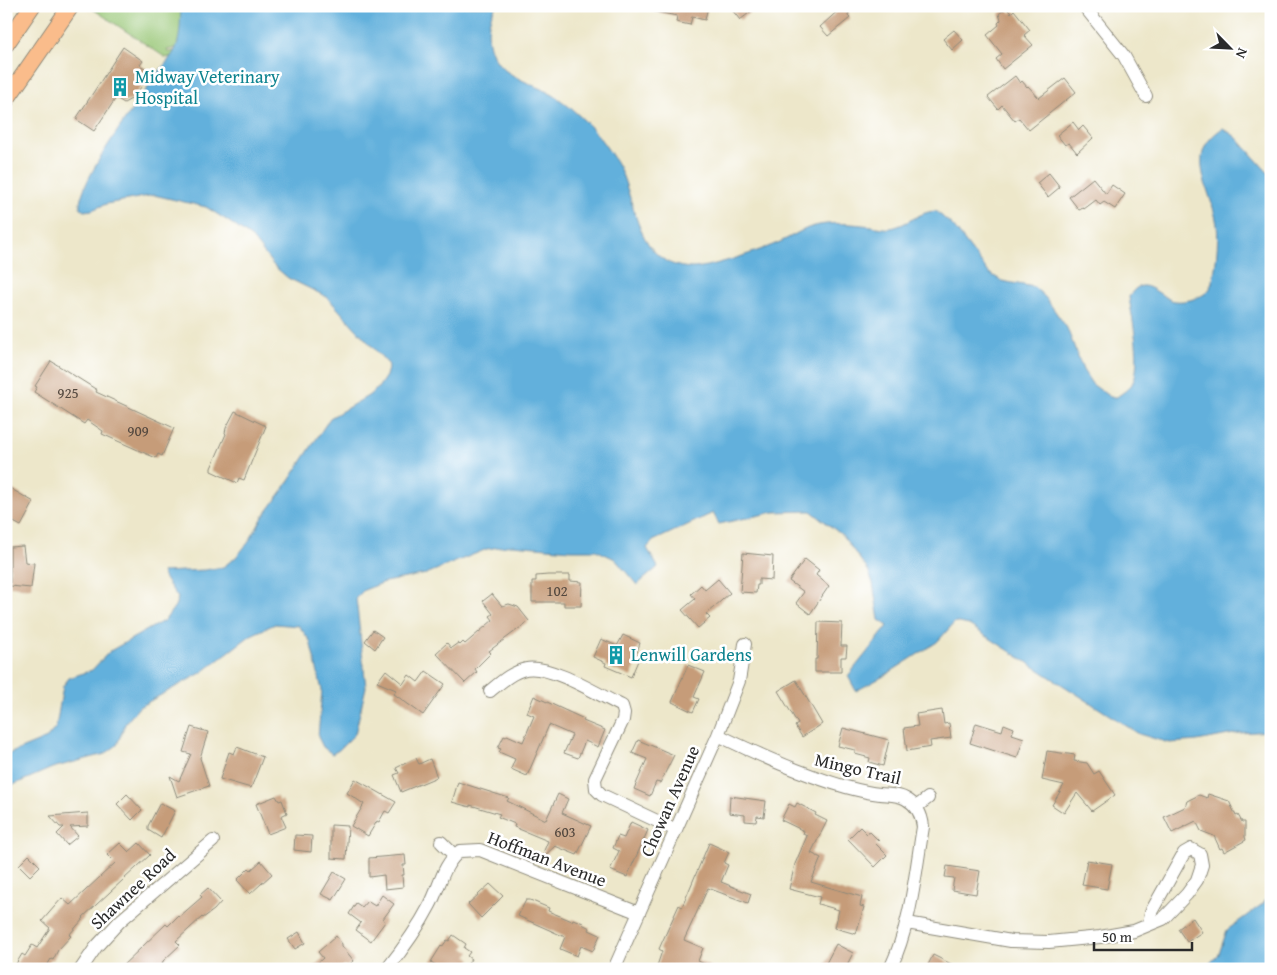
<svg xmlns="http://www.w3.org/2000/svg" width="1277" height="975" viewBox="0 0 1277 975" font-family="'Gentium Book Plus',serif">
<rect width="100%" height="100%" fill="#fff"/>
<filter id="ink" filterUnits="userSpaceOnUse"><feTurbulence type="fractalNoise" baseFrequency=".02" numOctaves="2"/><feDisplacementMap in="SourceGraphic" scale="10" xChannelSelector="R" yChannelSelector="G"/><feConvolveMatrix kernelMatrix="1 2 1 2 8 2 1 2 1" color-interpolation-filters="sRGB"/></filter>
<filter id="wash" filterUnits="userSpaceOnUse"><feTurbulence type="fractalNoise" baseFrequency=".0096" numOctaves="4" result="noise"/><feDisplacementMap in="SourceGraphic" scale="20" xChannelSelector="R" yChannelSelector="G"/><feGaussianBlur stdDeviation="1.12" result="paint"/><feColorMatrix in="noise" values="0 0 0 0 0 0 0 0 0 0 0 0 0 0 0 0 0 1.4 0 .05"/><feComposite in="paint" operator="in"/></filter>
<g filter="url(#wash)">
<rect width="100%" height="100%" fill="#ede7ca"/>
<!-- green -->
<path fill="#97c675" stroke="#617850" d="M 94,6 L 218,6 L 199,43 L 167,50 L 168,52 L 219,43 L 166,58 L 93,9 Z"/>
<!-- water -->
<path fill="#62b0dc" stroke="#466e84" d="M 181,6 L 496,6 C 482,27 487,59 509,73 C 523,82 539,87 553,95 C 565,102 581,117 591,127 C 598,135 614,157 619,167 C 637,205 636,264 690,268 C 708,269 762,250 780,242 C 791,237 801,230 811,227 C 831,221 852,224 872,226 C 877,227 885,229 890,228 C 907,226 919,211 936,211 L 953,226 L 989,273 L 1002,281 L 1034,287 L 1045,297 L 1067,328 L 1083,370 L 1092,384 L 1110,397 L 1117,397 C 1122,393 1129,389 1132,384 C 1143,364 1132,319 1129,297 C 1142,274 1155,293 1171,300 C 1182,304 1207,298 1211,286 C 1216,272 1219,239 1217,225 C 1212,189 1182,154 1223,128 L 1236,137 L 1271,176 L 1271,731 L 1239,733 L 1197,741 L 1169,743 L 1139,734 L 969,625 L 955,622 L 937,642 L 884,676 L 856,691 L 848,676 L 888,626 L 879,620 L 873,583 L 868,570 L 842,535 L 811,511 L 774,512 L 719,524 L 713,513 L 653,541 L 647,548 L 658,567 L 637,585 L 615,559 L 596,550 L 571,550 L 512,545 L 487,549 L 426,574 L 385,582 L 364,590 L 356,598 L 366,687 L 355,734 L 339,750 L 332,754 L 323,747 L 318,737 L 322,690 L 310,641 L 299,626 L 275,624 L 251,635 L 201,673 L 139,707 L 125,724 L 117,745 L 105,754 L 52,768 L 6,788 L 6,755 L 47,738 L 56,727 L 63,686 L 69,678 L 92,670 L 110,651 L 165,620 L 175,606 L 178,598 L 165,579 L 162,572 L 205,570 L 223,567 L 236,557 L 248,543 L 263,517 L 283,490 L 330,418 L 368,396 L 378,388 L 386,376 L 389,365 L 327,297 L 288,278 L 274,266 L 252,238 L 228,221 L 206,207 L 154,195 L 106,204 L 92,210 L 84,211 L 80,208 C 77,181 141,98 158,73 C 164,65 172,57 176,48 C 181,35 180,20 181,6 Z
M 1271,889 L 1271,969 L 1204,969 L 1219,954 L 1227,930 L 1264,903 Z"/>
<g id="blocks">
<!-- building -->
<path fill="#c69c79" d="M 653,6 L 708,6 L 705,20 L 692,17 L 690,25 L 676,22 L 677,16 L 652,11 Z
M 729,6 L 758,6 L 740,20 Z
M 842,7 L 845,11 L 849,12 L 848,16 L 850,18 L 828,36 L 820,27 Z
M 1006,8 L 1011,13 L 1014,10 L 1030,30 L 1024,35 L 1033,45 L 1003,69 L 996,59 L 1002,54 L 987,35 L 999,25 L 998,23 L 1001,20 L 999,14 Z
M 954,30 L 963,40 L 952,50 L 943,39 Z
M 123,47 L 143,61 L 140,65 L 148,70 L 147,79 L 133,98 L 124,103 L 116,98 L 94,131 L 76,119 Z
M 1015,76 L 1020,83 L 1022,81 L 1027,87 L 1028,86 L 1039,98 L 1065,78 L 1076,92 L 1029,130 L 1019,118 L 1015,121 L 1002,105 L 998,109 L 988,97 Z
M 1073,122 L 1079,130 L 1083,126 L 1093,138 L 1077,153 L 1069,143 L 1065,145 L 1057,135 Z
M 1049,173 L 1060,187 L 1048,197 L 1037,183 Z
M 1093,178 L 1106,194 L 1112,185 L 1125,194 L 1115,209 L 1104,202 L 1100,205 L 1096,200 L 1084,209 L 1083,208 L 1079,210 L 1069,197 Z
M 51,361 L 97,390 L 96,392 L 174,428 L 162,456 L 158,454 L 156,458 L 102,434 L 103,431 L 87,420 L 84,424 L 34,392 L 37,387 L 35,386 Z
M 235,411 L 266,426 L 244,480 L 239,478 L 237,483 L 211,471 L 211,468 L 226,434 L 225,433 L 226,428 Z
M 6,486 L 34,502 L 21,526 L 8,519 Z
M 23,546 L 25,562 L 34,563 L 31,588 L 10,586 L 10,547 Z
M 743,553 L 773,556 L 772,580 L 759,579 L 759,585 L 757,585 L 756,593 L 740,592 Z
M 805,559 L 819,570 L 816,575 L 829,586 L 810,614 L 796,603 L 804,592 L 789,581 Z
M 548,575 L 570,575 L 570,581 L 582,582 L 581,606 L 564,606 L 564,602 L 532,602 L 532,581 L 536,581 L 536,576 Z
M 718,579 L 730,593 L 706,614 L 710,618 L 698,628 L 682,610 L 695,599 L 691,594 L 701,585 L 705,590 Z
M 492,594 L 502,606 L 509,604 L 518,607 L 529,621 L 489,651 L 491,653 L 475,669 L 477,672 L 465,683 L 436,653 L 447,643 L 451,648 L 458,643 L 460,645 L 463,642 L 465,644 L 493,620 L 490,616 L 493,614 L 483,601 Z
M 818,622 L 842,623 L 841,646 L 847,646 L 846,657 L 841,657 L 841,672 L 815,672 L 815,659 L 817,659 Z
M 373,630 L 383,637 L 375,649 L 365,641 Z
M 623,635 L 640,643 L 636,655 L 640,656 L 631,677 L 605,666 L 606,663 L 593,657 L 601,639 L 617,646 Z
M 688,665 L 705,672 L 694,697 L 699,699 L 693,712 L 672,702 Z
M 386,670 L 403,684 L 409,675 L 418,682 L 426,671 L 445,684 L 423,715 L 394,694 L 396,690 L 377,682 Z
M 796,680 L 822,724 L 802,737 L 795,726 L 798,724 L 778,691 Z
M 534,696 L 584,719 L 583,721 L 605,730 L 598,747 L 585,741 L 578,758 L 564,753 L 572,735 L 549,725 L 527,776 L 511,769 L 515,759 L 499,752 L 501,749 L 498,748 L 504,736 L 506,737 L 507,735 L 523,742 L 534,716 L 527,713 Z
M 942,710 L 944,724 L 949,723 L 951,738 L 930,741 L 931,747 L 907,751 L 904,728 L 918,726 L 916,714 Z
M 976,723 L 1002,731 L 1004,724 L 1014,728 L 1012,734 L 1024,738 L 1017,758 L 970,743 Z
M 191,727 L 208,732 L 200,758 L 209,786 L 177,797 L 170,776 L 179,781 L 191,754 L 183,752 Z
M 843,728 L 889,740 L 883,766 L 869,762 L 870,758 L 855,754 L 855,750 L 838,746 Z
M 638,740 L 674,755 L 660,783 L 656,782 L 650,796 L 634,789 L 647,759 L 632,753 Z
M 237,747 L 263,757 L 251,788 L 220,779 L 229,752 L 234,754 Z
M 1047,751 L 1075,755 L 1074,761 L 1087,763 L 1094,774 L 1099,771 L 1115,795 L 1092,811 L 1077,793 L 1064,813 L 1052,805 L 1064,785 L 1042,780 Z
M 416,758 L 419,764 L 430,759 L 437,777 L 401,792 L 394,775 L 399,773 L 396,768 Z
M 355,779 L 396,802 L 389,813 L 385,811 L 379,822 L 377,821 L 368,836 L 351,826 L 364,804 L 347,793 Z
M 458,782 L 509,798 L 507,801 L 546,820 L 558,794 L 568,799 L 562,813 L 591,826 L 577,855 L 555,846 L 540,860 L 548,841 L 514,827 L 515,824 L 498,817 L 500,814 L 470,805 L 470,807 L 452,802 Z
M 127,794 L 142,810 L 132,820 L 117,804 Z
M 1208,794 L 1229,801 L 1236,816 L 1238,815 L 1242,822 L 1245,822 L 1245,837 L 1246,840 L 1224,852 L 1222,848 L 1220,849 L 1214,836 L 1201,831 L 1196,821 L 1172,833 L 1164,817 L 1185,807 L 1187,801 L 1199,795 L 1207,798 Z
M 276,796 L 279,801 L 282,800 L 287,813 L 281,816 L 286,827 L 268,834 L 256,804 Z
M 730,796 L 766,801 L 764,817 L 757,816 L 756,822 L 745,821 L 745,815 L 729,813 Z
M 160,803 L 175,811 L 161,838 L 148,830 L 148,826 Z
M 797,803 L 816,813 L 815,815 L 827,821 L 811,853 L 821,858 L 811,882 L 862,897 L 860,906 L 864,907 L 856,934 L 835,928 L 839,910 L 818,904 L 820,897 L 789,889 L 795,864 L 807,836 L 803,834 L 804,831 L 781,820 L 789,804 L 795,807 Z
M 88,813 L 88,826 L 70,827 L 78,836 L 67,845 L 57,834 L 64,827 L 60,827 L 50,816 Z
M 631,822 L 648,830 L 627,877 L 610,870 L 619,851 L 613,848 L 618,836 L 624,838 Z
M 331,825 L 348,826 L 346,859 L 331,858 Z
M 860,827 L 867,834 L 869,831 L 879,841 L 876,844 L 887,855 L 875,867 L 848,839 Z
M 295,835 L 312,836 L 311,852 L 294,850 Z
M 120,843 L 129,852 L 139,843 L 150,855 L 83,917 L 84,918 L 69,935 L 71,936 L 58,950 L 53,960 L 51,959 L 45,969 L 24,969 L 16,964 L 22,954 L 25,956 L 32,945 L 37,948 L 50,928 L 42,921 L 62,898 L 70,905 L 115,863 L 107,855 Z
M 709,843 L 729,852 L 724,863 L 728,865 L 721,882 L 751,894 L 748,903 L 708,888 L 684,940 L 703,948 L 698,961 L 715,969 L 685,969 L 676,965 L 675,969 L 656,969 L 662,951 L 659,949 L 663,940 L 679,905 L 682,907 Z
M 29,855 L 40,866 L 30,876 L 19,865 Z
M 405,855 L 406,865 L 403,865 L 404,875 L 402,875 L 403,887 L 385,889 L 384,875 L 369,877 L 369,858 Z
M 1087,860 L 1112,864 L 1107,889 L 1082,885 Z
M 261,861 L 272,874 L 250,894 L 237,880 L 249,868 L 251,870 Z
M 947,866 L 980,871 L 976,894 L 952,890 L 954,878 L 945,877 Z
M 334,872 L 346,879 L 333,900 L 321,894 Z
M 490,884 L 503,896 L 481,918 L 468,904 Z
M 208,888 L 221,902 L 214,910 L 203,918 L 202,917 L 176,941 L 180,945 L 163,961 L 161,969 L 119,969 L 166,924 L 168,926 L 178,916 L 179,917 L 202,897 L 200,895 Z
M 382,895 L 394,904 L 383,919 L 385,922 L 371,941 L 356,930 L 361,923 L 349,914 L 356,903 L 362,907 L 367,901 L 375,906 Z
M 526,900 L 530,900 L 549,908 L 548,911 L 572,921 L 573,919 L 583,923 L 582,924 L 590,928 L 589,930 L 600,935 L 593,951 L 581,946 L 577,956 L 560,949 L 565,937 L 518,916 Z
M 1193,918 L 1202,932 L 1187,942 L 1178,929 Z
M 299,932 L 305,943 L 295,949 L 288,939 Z
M 453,935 L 466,944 L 464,948 L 470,952 L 467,956 L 471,959 L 465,969 L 442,969 L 431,962 L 441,946 L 442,947 L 447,940 L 449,941 Z
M 336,936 L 342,944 L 342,946 L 354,961 L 346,967 L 344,965 L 339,969 L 311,969 L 323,958 L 318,952 Z
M 836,944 L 853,953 L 845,969 L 823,969 Z
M 933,955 L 961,969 L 926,969 Z"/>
</g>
</g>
<g filter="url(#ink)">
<use href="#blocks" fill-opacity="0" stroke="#8c897a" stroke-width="1"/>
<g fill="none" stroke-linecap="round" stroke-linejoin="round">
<!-- minor casing -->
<g stroke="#8c897a" stroke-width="14">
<path id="minor" d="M 1084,6 L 1124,56 L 1146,96
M 490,691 C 501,682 512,672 526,669 C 550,664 599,695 622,706 L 624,713 L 623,720 L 595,779 L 596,789 L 602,795 L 676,830
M 718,735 C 761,756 801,774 846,787 C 857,790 869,793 880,794 C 889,795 898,794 906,799 C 917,805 922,816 923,827 C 915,875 911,925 890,969
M 916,807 L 928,798
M 441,842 L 454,855
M 907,923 L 1011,941 L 1049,942 L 1100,937 L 1134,931 L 1163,919 L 1187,894 L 1197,880 L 1202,865 L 1200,854 L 1191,849 L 1184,853 L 1151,912 L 1149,924
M 81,969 L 96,947 L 120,921 L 213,841
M 387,969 C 403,949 418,928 430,905 C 440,886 443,864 460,851 L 480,850 L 639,913
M 614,969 L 718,735 L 739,681 L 745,644"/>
</g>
<!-- major casing -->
<g stroke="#8c897a" stroke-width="18">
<path id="major" d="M 6,44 L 32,6
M 6,100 L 71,6"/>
</g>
<!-- minor -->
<use href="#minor" stroke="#fff" stroke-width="12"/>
<!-- major -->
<use href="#major" stroke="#fabc8b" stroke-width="16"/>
</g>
</g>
<!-- icons -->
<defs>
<g id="building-bare" transform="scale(1.5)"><path d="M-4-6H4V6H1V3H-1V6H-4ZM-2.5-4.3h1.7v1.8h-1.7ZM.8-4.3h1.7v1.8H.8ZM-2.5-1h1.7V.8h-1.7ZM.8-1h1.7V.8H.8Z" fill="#0f9aa8" stroke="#fff" stroke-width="2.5" paint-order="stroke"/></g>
</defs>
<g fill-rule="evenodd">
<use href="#building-bare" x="120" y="87"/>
<use href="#building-bare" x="616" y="655"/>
</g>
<g text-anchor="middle" stroke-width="5" stroke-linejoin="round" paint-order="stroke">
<!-- number labels -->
<g font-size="15" fill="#52473e">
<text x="68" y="398">925</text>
<text x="138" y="436">909</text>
<text x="557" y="596">102</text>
<text x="565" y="837">603</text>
</g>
<!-- culture labels -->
<g font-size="18" fill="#0d838f" stroke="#fff" text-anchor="start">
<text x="135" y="83">Midway Veterinary<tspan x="135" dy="21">Hospital</tspan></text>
<text x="631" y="661">Lenwill Gardens</text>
</g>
<!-- street labels -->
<g font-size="18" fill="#2b2b2b" stroke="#fff">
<text transform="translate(858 769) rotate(13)" y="6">Mingo Trail</text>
<text transform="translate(670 801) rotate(-66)" y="6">Chowan Avenue</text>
<text transform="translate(547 859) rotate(21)" y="6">Hoffman Avenue</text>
<text transform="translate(133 889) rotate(-43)" y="6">Shawnee Road</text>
</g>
</g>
<!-- margin -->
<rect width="1277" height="975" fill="none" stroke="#fff" stroke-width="25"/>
<!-- north arrow -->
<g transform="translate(1230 48) rotate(114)" stroke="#ffffff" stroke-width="4" paint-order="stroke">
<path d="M0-4L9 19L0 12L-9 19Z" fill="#2b2b2b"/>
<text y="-8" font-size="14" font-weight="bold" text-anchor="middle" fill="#2b2b2b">N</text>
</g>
<!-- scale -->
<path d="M1094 942v8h98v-8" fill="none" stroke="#2b2b2b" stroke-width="2.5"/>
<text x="1102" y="942" font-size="15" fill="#2b2b2b" stroke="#ffffff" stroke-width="4" paint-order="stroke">50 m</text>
</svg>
